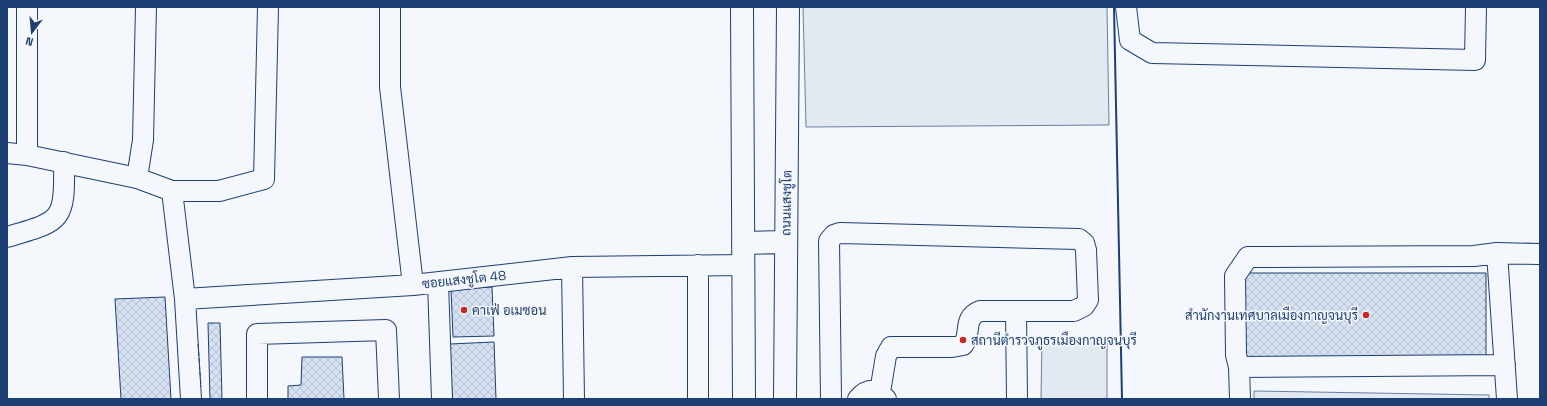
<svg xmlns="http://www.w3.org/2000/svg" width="1547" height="406" viewBox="0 0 1547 406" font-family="'Space Grotesk',Sarabun,sans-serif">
<defs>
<pattern id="building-cross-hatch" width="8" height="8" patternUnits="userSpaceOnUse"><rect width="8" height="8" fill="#d5e0f0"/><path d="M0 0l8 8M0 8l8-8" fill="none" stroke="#b6c1d1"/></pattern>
</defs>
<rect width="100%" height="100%" fill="#f4f7fb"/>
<!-- green -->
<path fill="#e3e9f0" stroke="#687fa3" d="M 803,7 L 1107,7 L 1109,125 L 806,127 Z
M 1042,338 L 1107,339 L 1107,399 L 1041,399 Z
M 1254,391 L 1489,395 L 1489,399 L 1254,399 Z"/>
<!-- building -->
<path fill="url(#building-cross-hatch)" stroke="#1d3f73" d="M 1244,273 L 1486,273 L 1486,358 L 1246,357 Z
M 492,287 L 494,336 L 453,337 L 451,289 Z
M 165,297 L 171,399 L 121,399 L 115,299 Z
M 208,323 L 220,323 L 222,399 L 210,399 Z
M 494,342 L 496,399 L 452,399 L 450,344 Z
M 302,357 L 342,357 L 344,399 L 288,399 L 288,386 L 301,385 Z"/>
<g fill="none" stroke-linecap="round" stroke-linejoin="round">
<!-- minor casing -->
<g stroke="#1d3f73" stroke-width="22">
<path id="minor" d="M 27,7 L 27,155
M 390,7 L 390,87 L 413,285
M 1126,7 L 1130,40 L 1152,53 L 1475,60 L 1476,7
M 7,153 L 27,155 L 137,178 L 172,191 L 185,299 L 191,399
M 137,178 L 143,140 L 146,7
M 172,191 L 219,191 L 264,179 L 268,7
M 7,237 C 62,221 65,222 64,162
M 1497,253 L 1540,254
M 572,267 L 574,399
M 438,283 L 442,399
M 185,299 L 413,285 L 572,267 L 744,265
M 1016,311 L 1017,399
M 1505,365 L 1239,367 L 1236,355 L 1235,276 L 1248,257 L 1474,256 L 1497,253 L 1507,399
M 1239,367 L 1240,399
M 257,399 L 257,334 L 386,330 L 389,399
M 698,399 L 698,265
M 831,399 L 829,241 L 834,235 L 840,233 L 1079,239 L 1084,243 L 1086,250 L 1088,300 L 1084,306 L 1074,311 L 980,311 C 962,318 972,334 963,345 L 952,347 L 891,347 L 886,356 L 880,392
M 858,399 C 867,388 877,388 886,399"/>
</g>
<!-- major casing -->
<g stroke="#1d3f73" stroke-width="24">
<path id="major" d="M 742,7 L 744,399
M 743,243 L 786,242
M 785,399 L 788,7"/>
</g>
<!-- minor -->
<use href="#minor" stroke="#f4f7fb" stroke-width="20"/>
<!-- major -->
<use href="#major" stroke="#f4f7fb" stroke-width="22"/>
<!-- fence -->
<path stroke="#1d3f73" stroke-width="1" stroke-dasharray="5 2" stroke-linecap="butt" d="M 198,344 L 201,387"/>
<!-- wall -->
<path stroke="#1d3f73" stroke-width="2" d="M 1114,7 L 1122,399"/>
</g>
<!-- markers -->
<g fill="#c62828" stroke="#f4f7fb" stroke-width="1.5">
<circle cx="464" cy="310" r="4"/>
<circle cx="1366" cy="315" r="4"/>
<circle cx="963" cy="340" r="4"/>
</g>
<g text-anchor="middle" stroke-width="3" stroke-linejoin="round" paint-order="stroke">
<!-- street labels -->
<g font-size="13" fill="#1d3f73" stroke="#f4f7fb">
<text transform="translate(786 203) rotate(-89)" y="5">ถนนแสงชูโต</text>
<text transform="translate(464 279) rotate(-6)" y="5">ซอยแสงชูโต 48</text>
</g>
<!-- poi labels -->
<g font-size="13" fill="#1d3f73" stroke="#f4f7fb" text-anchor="start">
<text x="472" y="315">คาเฟ่ อเมซอน</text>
<text x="1358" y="320" text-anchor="end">สำนักงานเทศบาลเมืองกาญจนบุรี</text>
<text x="971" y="345">สถานีตำรวจภูธรเมืองกาญจนบุรี</text>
</g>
</g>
<!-- border -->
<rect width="1547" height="406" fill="none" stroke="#1d3f73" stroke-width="16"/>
<!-- north arrow -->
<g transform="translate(32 32) rotate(196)" stroke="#f4f7fb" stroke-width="3" paint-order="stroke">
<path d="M0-3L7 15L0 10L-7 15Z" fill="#1d3f73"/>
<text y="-6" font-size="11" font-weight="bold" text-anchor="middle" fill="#1d3f73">N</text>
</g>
</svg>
